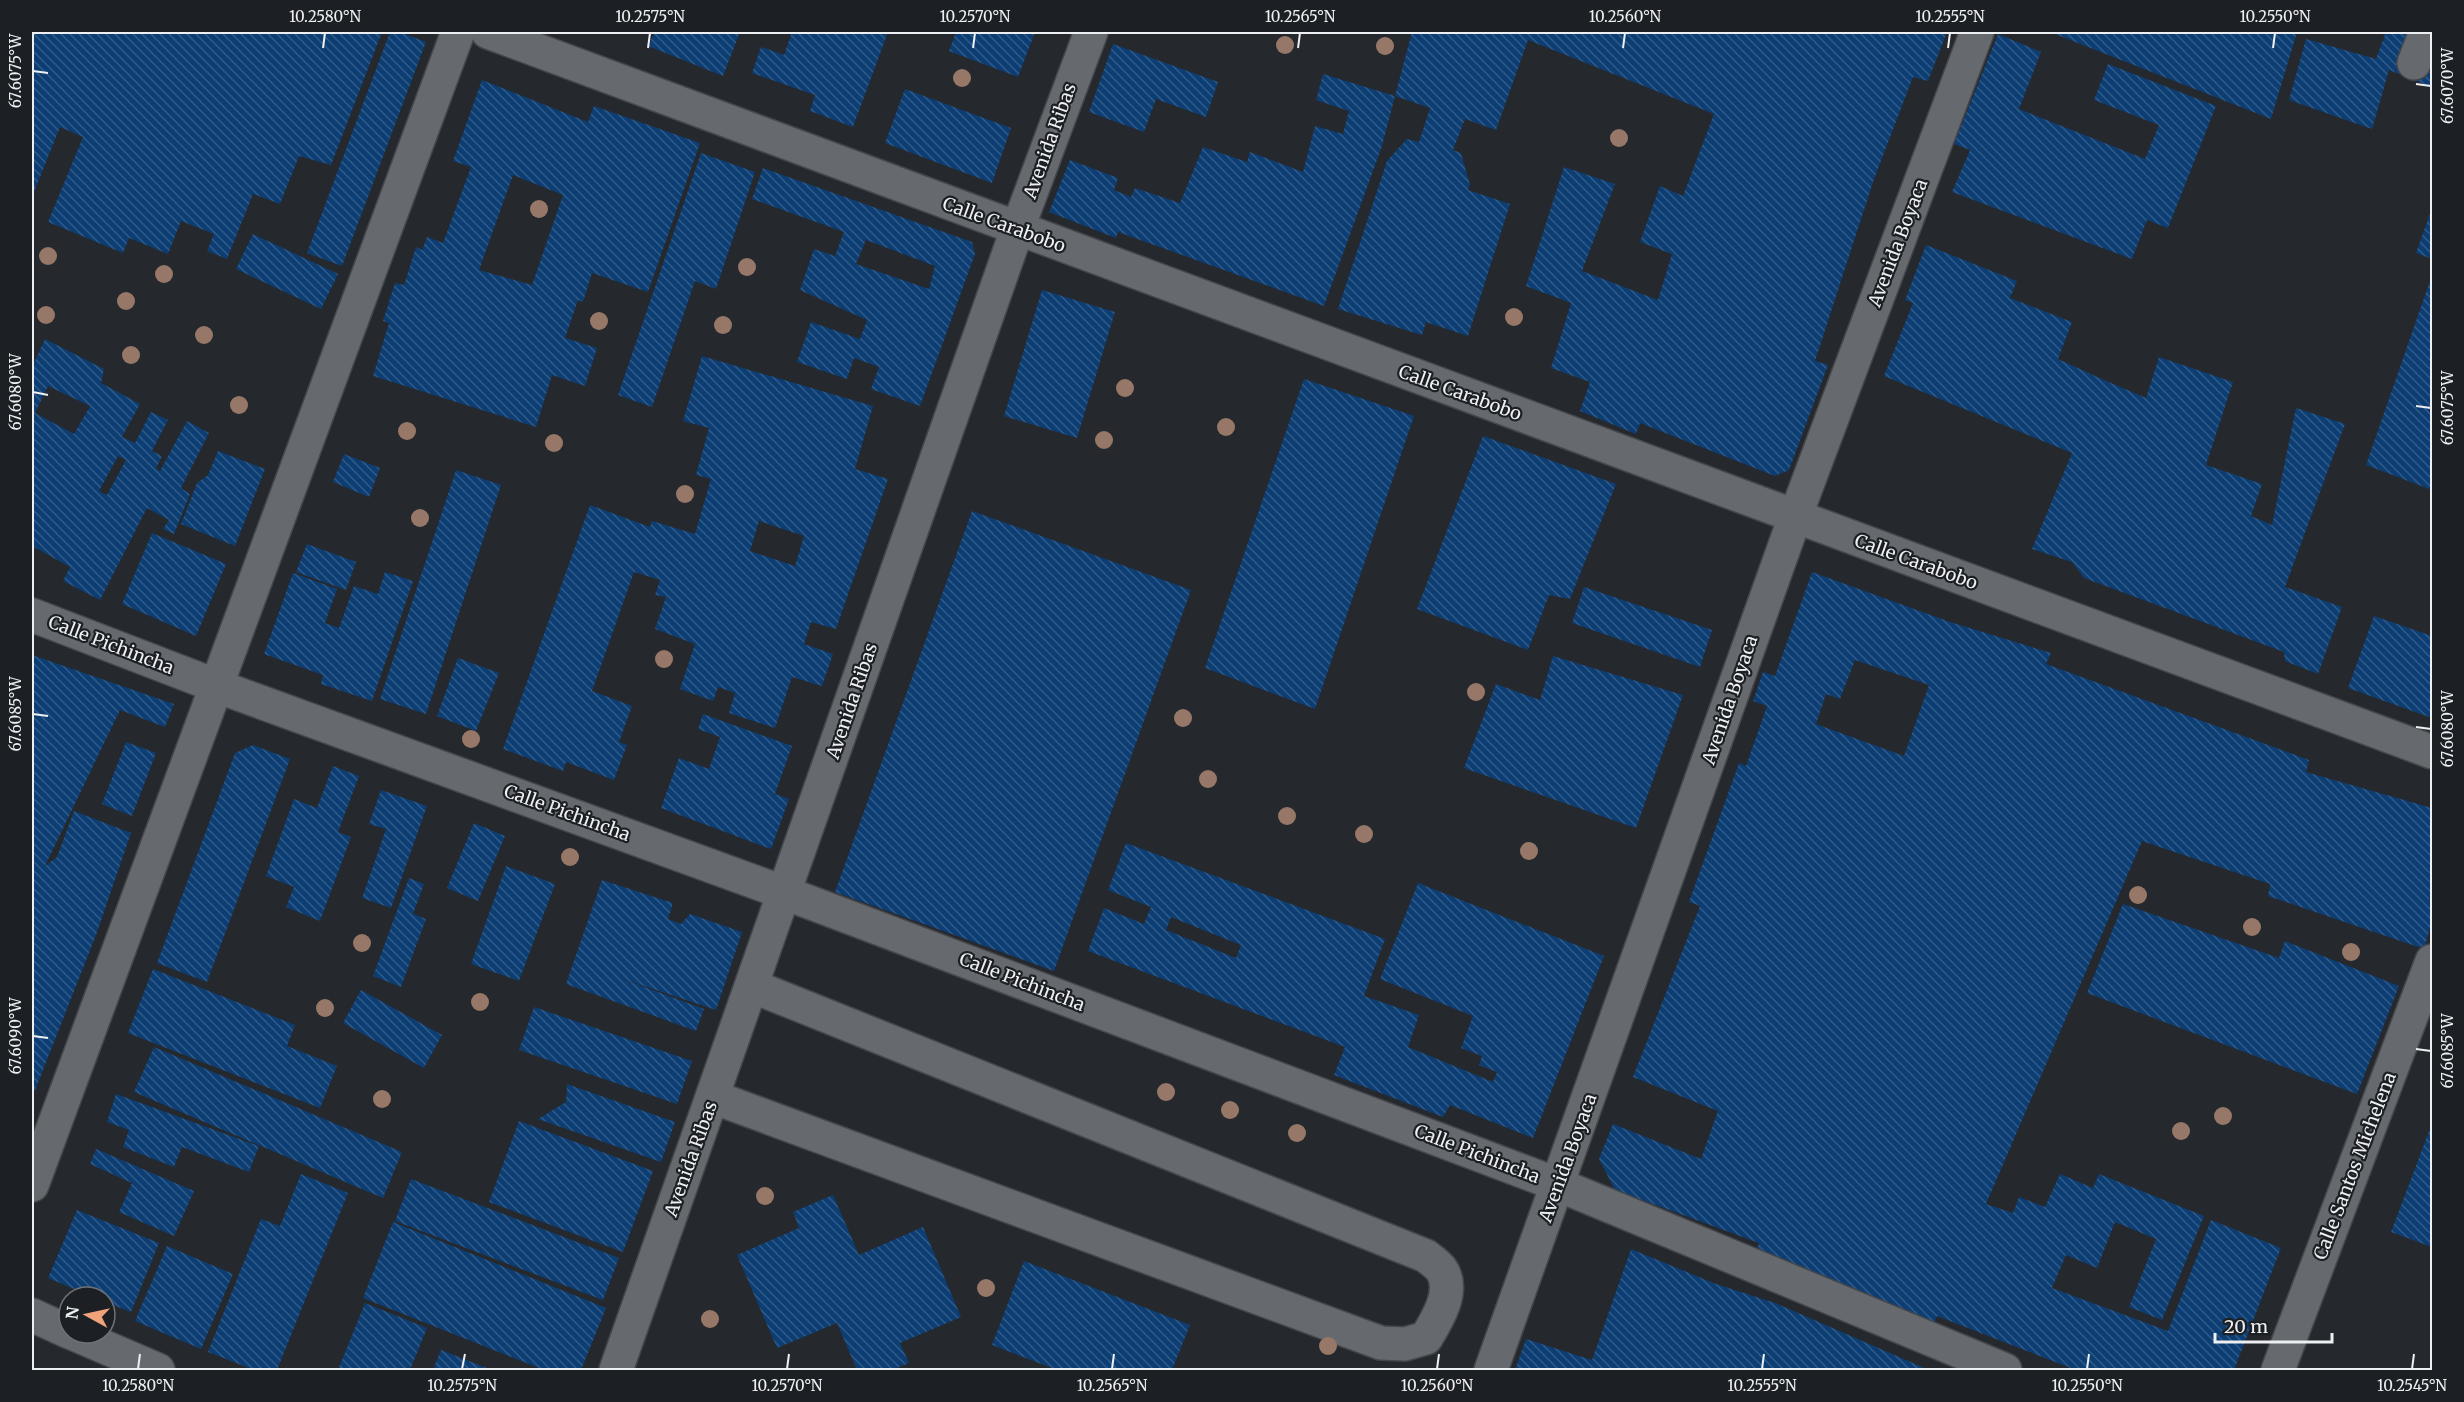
<svg xmlns="http://www.w3.org/2000/svg" width="2464" height="1402" viewBox="0 0 2464 1402" font-family="Merriweather,serif">
<defs>
<pattern id="building-back-hatch" width="6" height="6" patternUnits="userSpaceOnUse" patternTransform="scale(1.5)"><rect width="6" height="6" fill="#0c3e74"/><path d="M-1 5l2 2M0 0l6 6M5-1l2 2" fill="none" stroke="#305a88"/></pattern>
</defs>
<rect width="100%" height="100%" fill="#25282d"/>
<!-- building -->
<path fill="url(#building-back-hatch)" fill-rule="evenodd" d="M 32,32 L 382,32 L 331,165 L 299,156 L 280,204 L 253,194 L 227,259 L 207,251 L 214,234 L 181,221 L 168,254 L 129,238 L 123,253 L 48,222 L 83,137 L 60,127 L 32,197 Z
M 390,32 L 400,32 L 426,42 L 342,266 L 307,253 Z
M 655,32 L 740,32 L 723,76 L 648,46 Z
M 792,32 L 888,32 L 853,127 L 810,111 L 815,95 L 752,73 L 761,47 L 784,55 Z
M 956,32 L 1035,32 L 1018,77 L 949,51 Z
M 1412,32 L 1947,32 L 1928,81 L 1913,77 L 1874,179 L 1815,361 L 1828,365 L 1789,470 L 1775,476 L 1640,423 L 1636,434 L 1580,411 L 1590,382 L 1551,368 L 1571,303 L 1526,286 L 1564,167 L 1615,184 L 1582,271 L 1658,300 L 1672,254 L 1640,242 L 1660,186 L 1683,196 L 1714,114 L 1528,40 L 1496,130 L 1465,119 L 1453,150 L 1461,153 L 1470,185 L 1468,190 L 1510,204 L 1468,336 L 1426,322 L 1422,335 L 1338,309 L 1387,161 L 1407,139 L 1419,142 L 1430,108 L 1395,96 Z
M 2050,32 L 2297,32 L 2271,119 Z
M 2386,32 L 2432,32 L 2432,87 L 2389,70 L 2372,129 L 2289,100 L 2306,39 L 2376,59 Z
M 1998,34 L 2041,52 L 2019,109 L 2145,159 L 2159,125 L 2094,100 L 2108,64 L 2216,106 L 2168,228 L 2147,220 L 2132,259 L 1952,192 L 1970,150 L 1954,144 Z
M 1113,44 L 1218,82 L 1206,117 L 1156,99 L 1144,132 L 1089,112 Z
M 1323,74 L 1395,96 L 1382,146 L 1324,306 L 1118,232 L 1116,238 L 1049,212 L 1070,160 L 1118,178 L 1114,190 L 1131,197 L 1135,188 L 1180,203 L 1203,147 L 1247,162 L 1250,152 L 1303,172 L 1315,126 L 1343,134 L 1349,111 L 1316,100 Z
M 482,80 L 588,122 L 594,106 L 700,143 L 648,292 L 592,273 L 583,302 L 578,300 L 565,338 L 597,348 L 585,386 L 552,375 L 536,427 L 373,376 L 389,323 L 383,321 L 395,283 L 404,285 L 416,247 L 422,250 L 427,237 L 443,243 L 471,167 L 453,161 ZM 513,175 L 563,195 L 532,285 L 479,270 Z
M 905,89 L 1011,128 L 992,183 L 885,143 Z
M 701,153 L 755,172 L 716,289 L 695,281 L 652,407 L 618,395 Z
M 763,168 L 972,242 L 975,254 L 920,406 L 871,389 L 879,367 L 854,358 L 847,379 L 797,362 L 811,322 L 860,339 L 867,320 L 800,290 L 814,249 L 835,256 L 844,232 L 752,199 ZM 866,240 L 935,266 L 929,289 L 856,264 Z
M 2432,208 L 2432,259 L 2416,253 Z
M 253,234 L 338,274 L 321,309 L 236,269 Z
M 1926,245 L 2017,281 L 2010,298 L 2072,322 L 2058,359 L 2104,380 L 2146,398 L 2159,357 L 2233,382 L 2206,465 L 2262,484 L 2251,516 L 2272,525 L 2296,408 L 2345,424 L 2285,587 L 2342,607 L 2318,674 L 2285,661 L 2284,652 L 2084,578 L 2072,562 L 2032,549 L 2072,453 L 1884,376 L 1913,303 L 1905,300 Z
M 2432,275 L 2432,490 L 2366,465 Z
M 1042,290 L 1115,312 L 1077,438 L 1004,416 Z
M 45,339 L 104,369 L 101,383 L 140,404 L 122,437 L 135,443 L 151,412 L 168,420 L 152,451 L 162,456 L 156,469 L 160,471 L 187,421 L 209,433 L 181,488 L 190,494 L 174,534 L 163,529 L 169,520 L 147,508 L 100,600 L 63,581 L 70,567 L 32,546 L 32,367 ZM 48,386 L 90,406 L 74,434 L 35,413 ZM 118,456 L 126,460 L 107,495 L 99,491 Z
M 702,356 L 873,406 L 855,469 L 888,479 L 836,629 L 811,622 L 804,644 L 833,654 L 822,686 L 792,677 L 775,728 L 729,713 L 735,693 L 718,687 L 713,701 L 680,689 L 695,644 L 655,629 L 666,597 L 655,595 L 660,580 L 634,572 L 592,691 L 632,706 L 619,742 L 627,745 L 614,780 L 566,762 L 563,771 L 503,749 L 590,505 L 650,527 L 652,521 L 695,534 L 711,479 L 696,475 L 709,428 L 683,421 ZM 759,521 L 804,536 L 795,566 L 750,551 Z
M 1304,379 L 1414,416 L 1315,709 L 1205,668 Z
M 1483,436 L 1616,484 L 1570,599 L 1549,595 L 1528,650 L 1417,609 Z
M 218,451 L 265,469 L 235,546 L 181,524 L 197,483 L 208,475 Z
M 344,454 L 380,468 L 369,497 L 333,482 Z
M 456,470 L 501,485 L 426,714 L 380,699 Z
M 972,511 L 1191,590 L 1054,971 L 835,892 Z
M 152,533 L 226,564 L 196,636 L 122,604 Z
M 307,544 L 356,562 L 346,590 L 296,572 Z
M 385,572 L 413,581 L 372,701 L 321,684 L 323,675 L 264,654 L 293,573 L 337,589 L 325,623 L 339,628 L 354,586 L 378,594 Z
M 1812,572 L 1950,622 L 2051,653 L 2046,664 L 2309,760 L 2306,772 L 2432,808 L 2432,890 L 2429,900 L 2432,901 L 2432,921 L 2424,949 L 2268,896 L 2270,884 L 2142,841 L 1986,1204 L 2013,1213 L 2019,1197 L 2045,1207 L 2060,1174 L 2093,1188 L 2099,1174 L 2204,1216 L 2162,1320 L 2129,1307 L 2156,1239 L 2115,1222 L 2097,1268 L 2066,1255 L 2052,1288 L 2168,1331 L 2211,1220 L 2281,1248 L 2234,1370 L 2076,1370 L 1937,1316 L 1933,1326 L 1755,1255 L 1759,1243 L 1615,1190 L 1599,1159 L 1613,1124 L 1701,1159 L 1718,1111 L 1633,1077 L 1700,906 L 1689,902 L 1739,763 L 1746,766 L 1767,706 L 1753,701 L 1763,672 L 1775,676 ZM 1855,660 L 1929,685 L 1904,756 L 1816,724 L 1826,694 L 1840,699 Z
M 1584,587 L 1712,630 L 1700,667 L 1572,623 Z
M 2374,616 L 2432,636 L 2432,718 L 2348,688 Z
M 32,655 L 174,704 L 165,727 L 120,710 L 45,866 L 57,857 L 74,811 L 131,833 L 96,935 L 32,1098 Z
M 1553,656 L 1683,695 L 1636,828 L 1464,768 L 1496,684 L 1540,700 Z
M 458,658 L 499,673 L 476,731 L 437,716 Z
M 703,714 L 792,746 L 775,794 L 789,799 L 771,849 L 661,808 L 679,758 L 709,769 L 720,737 L 698,729 Z
M 126,742 L 156,753 L 132,816 L 102,804 Z
M 253,745 L 290,759 L 207,982 L 157,963 L 235,753 Z
M 333,766 L 359,776 L 338,832 L 351,837 L 320,921 L 286,907 L 294,887 L 266,876 L 294,799 L 317,808 Z
M 381,790 L 427,806 L 391,908 L 362,898 L 386,829 L 369,824 Z
M 474,823 L 505,836 L 478,901 L 447,888 Z
M 1126,843 L 1385,939 L 1364,996 L 1419,1015 L 1408,1047 L 1493,1082 L 1497,1072 L 1479,1065 L 1482,1056 L 1461,1048 L 1473,1016 L 1380,979 L 1418,883 L 1604,956 L 1533,1138 L 1450,1105 L 1443,1117 L 1334,1075 L 1345,1047 L 1088,951 L 1104,908 L 1144,924 L 1151,907 L 1108,890 ZM 1171,917 L 1241,945 L 1236,958 L 1166,930 Z
M 506,866 L 555,884 L 519,981 L 471,964 Z
M 409,878 L 424,884 L 413,914 L 426,919 L 401,987 L 373,976 Z
M 602,880 L 673,903 L 668,919 L 681,924 L 690,914 L 742,932 L 716,1010 L 620,978 L 704,1009 L 696,1031 L 566,984 Z
M 2123,904 L 2279,958 L 2285,941 L 2399,986 L 2357,1094 L 2087,993 Z
M 153,969 L 295,1025 L 287,1046 L 337,1066 L 320,1108 L 128,1033 Z
M 361,990 L 442,1035 L 424,1068 L 343,1023 Z
M 534,1007 L 692,1061 L 677,1104 L 519,1050 Z
M 154,1047 L 402,1152 L 383,1198 L 134,1092 Z
M 567,1084 L 675,1122 L 661,1162 L 538,1119 L 566,1102 Z
M 116,1094 L 259,1146 L 249,1172 L 182,1147 L 174,1167 L 123,1147 L 129,1130 L 107,1122 Z
M 519,1121 L 653,1171 L 623,1252 L 489,1202 Z
M 2431,1126 L 2432,1127 L 2432,1247 L 2391,1232 Z
M 96,1149 L 194,1191 L 174,1236 L 119,1212 L 132,1183 L 90,1164 Z
M 301,1174 L 348,1193 L 277,1370 L 254,1370 L 208,1352 L 261,1219 L 280,1226 Z
M 411,1179 L 619,1258 L 603,1300 L 395,1221 Z
M 833,1195 L 859,1255 L 923,1227 L 961,1317 L 900,1343 L 909,1363 L 892,1370 L 857,1370 L 837,1323 L 777,1348 L 737,1255 L 799,1228 L 793,1212 Z
M 77,1210 L 159,1243 L 131,1312 L 105,1302 L 105,1297 L 93,1297 L 48,1278 Z
M 393,1222 L 606,1308 L 581,1370 L 544,1370 L 363,1298 Z
M 167,1246 L 233,1274 L 201,1349 L 135,1321 Z
M 1631,1249 L 1716,1284 L 1775,1303 L 1929,1370 L 1515,1370 L 1526,1339 L 1592,1360 Z
M 1024,1261 L 1190,1325 L 1172,1370 L 1057,1370 L 992,1345 Z
M 365,1303 L 427,1328 L 410,1370 L 338,1370 Z
M 441,1350 L 492,1370 L 433,1370 Z"/>
<g fill="none" stroke-linecap="round" stroke-linejoin="round">
<!-- minor casing -->
<g stroke="#44464a" stroke-width="36">
<path id="minor" d="M 488,32 L 2432,752
M 2414,63 L 2426,32
M 32,615 L 214,685 L 785,893 L 1559,1185 L 2005,1370
M 713,1097 L 1381,1343 L 1405,1344 L 1426,1338 C 1437,1320 1456,1290 1441,1269 C 1437,1264 1431,1260 1426,1256 L 752,986
M 32,1185 L 458,32
M 32,1315 L 69,1332
M 72,1333 L 158,1370
M 616,1370 L 1017,230 L 1091,32
M 1491,1370 L 1795,517 L 1977,32
M 2278,1370 L 2432,961"/>
</g>
<!-- minor -->
<use href="#minor" stroke="#666a6f" stroke-width="33"/>
</g>
<!-- trees -->
<g fill="#977868">
<circle cx="1285" cy="45" r="9"/>
<circle cx="1385" cy="46" r="9"/>
<circle cx="962" cy="78" r="9"/>
<circle cx="1619" cy="138" r="9"/>
<circle cx="539" cy="209" r="9"/>
<circle cx="48" cy="256" r="9"/>
<circle cx="747" cy="267" r="9"/>
<circle cx="164" cy="274" r="9"/>
<circle cx="126" cy="301" r="9"/>
<circle cx="46" cy="315" r="9"/>
<circle cx="1514" cy="317" r="9"/>
<circle cx="599" cy="321" r="9"/>
<circle cx="723" cy="325" r="9"/>
<circle cx="204" cy="335" r="9"/>
<circle cx="131" cy="355" r="9"/>
<circle cx="1125" cy="388" r="9"/>
<circle cx="239" cy="405" r="9"/>
<circle cx="1226" cy="427" r="9"/>
<circle cx="407" cy="431" r="9"/>
<circle cx="1104" cy="440" r="9"/>
<circle cx="554" cy="443" r="9"/>
<circle cx="685" cy="494" r="9"/>
<circle cx="420" cy="518" r="9"/>
<circle cx="664" cy="659" r="9"/>
<circle cx="1476" cy="692" r="9"/>
<circle cx="1183" cy="718" r="9"/>
<circle cx="471" cy="739" r="9"/>
<circle cx="1208" cy="779" r="9"/>
<circle cx="1287" cy="816" r="9"/>
<circle cx="1364" cy="834" r="9"/>
<circle cx="1529" cy="851" r="9"/>
<circle cx="570" cy="857" r="9"/>
<circle cx="2138" cy="895" r="9"/>
<circle cx="2252" cy="927" r="9"/>
<circle cx="362" cy="943" r="9"/>
<circle cx="2351" cy="952" r="9"/>
<circle cx="480" cy="1002" r="9"/>
<circle cx="325" cy="1008" r="9"/>
<circle cx="1166" cy="1092" r="9"/>
<circle cx="382" cy="1099" r="9"/>
<circle cx="1230" cy="1110" r="9"/>
<circle cx="2223" cy="1116" r="9"/>
<circle cx="2181" cy="1131" r="9"/>
<circle cx="1297" cy="1133" r="9"/>
<circle cx="765" cy="1196" r="9"/>
<circle cx="986" cy="1288" r="9"/>
<circle cx="710" cy="1319" r="9"/>
<circle cx="1328" cy="1346" r="9"/>
</g>
<!-- ticks -->
<path fill="none" stroke="#edeff2" stroke-width="2" d="M 323,48 L 325,33M 648,48 L 650,33M 973,48 L 975,33M 1298,48 L 1300,33M 1623,48 L 1625,33M 1948,48 L 1950,33M 2273,48 L 2275,33M 33,71 L 48,73M 2416,84 L 2431,86M 33,392 L 48,395M 2416,406 L 2431,408M 33,714 L 48,716M 2416,727 L 2431,729M 33,1036 L 48,1038M 2416,1049 L 2431,1051M 138,1369 L 140,1354M 462,1369 L 465,1354M 787,1369 L 789,1354M 1112,1369 L 1114,1354M 1437,1369 L 1439,1354M 1762,1369 L 1764,1354M 2087,1369 L 2089,1354M 2412,1369 L 2414,1354"/>
<g text-anchor="middle" stroke-width="4.5" stroke-linejoin="round" paint-order="stroke">
<!-- street labels -->
<g font-size="18" fill="#edeff2" stroke="#1c1f23">
<text transform="translate(1050 141) rotate(-70)" y="6">Avenida Ribas</text>
<text transform="translate(1004 225) rotate(20)" y="6">Calle Carabobo</text>
<text transform="translate(1898 243) rotate(-69)" y="6">Avenida Boyaca</text>
<text transform="translate(1460 393) rotate(20)" y="6">Calle Carabobo</text>
<text transform="translate(1916 562) rotate(20)" y="6">Calle Carabobo</text>
<text transform="translate(111 645) rotate(21)" y="6">Calle Pichincha</text>
<text transform="translate(1730 700) rotate(-71)" y="6">Avenida Boyaca</text>
<text transform="translate(852 701) rotate(-71)" y="6">Avenida Ribas</text>
<text transform="translate(567 813) rotate(20)" y="6">Calle Pichincha</text>
<text transform="translate(1022 982) rotate(21)" y="6">Calle Pichincha</text>
<text transform="translate(1477 1154) rotate(21)" y="6">Calle Pichincha</text>
<text transform="translate(1568 1158) rotate(-70)" y="6">Avenida Boyaca</text>
<text transform="translate(691 1159) rotate(-70)" y="6">Avenida Ribas</text>
<text transform="translate(2355 1166) rotate(-69)" y="6">Calle Santos Michelena</text>
</g>
</g>
<!-- border -->
<rect width="2464" height="1402" fill="none" stroke="#1c1f23" stroke-width="66"/>
<!-- north arrow -->
<g transform="translate(87 1315) rotate(278)"><circle r="28" fill="#1c1f23" stroke="#707276" stroke-width="1.5"/>
<path d="M0-4.5L10 22L0 15L-10 22Z" fill="#f0a378"/>
<text y="-9" font-size="16" font-weight="bold" text-anchor="middle" fill="#edeff2">N</text>
</g>
<!-- scale -->
<path d="M2215 1333v9h117v-9" fill="none" stroke="#edeff2" stroke-width="3"/>
<text x="2224" y="1333" font-size="18" fill="#edeff2" stroke="#1c1f23" stroke-width="4.5" paint-order="stroke">20 m</text>
<rect x="33" y="33" width="2398" height="1336" fill="none" stroke="#edeff2" stroke-width="2"/>
<g font-size="15" text-anchor="middle" fill="#edeff2">
<text x="325" y="22">10.2580°N</text>
<text x="650" y="22">10.2575°N</text>
<text x="975" y="22">10.2570°N</text>
<text x="1300" y="22">10.2565°N</text>
<text x="1625" y="22">10.2560°N</text>
<text x="1950" y="22">10.2555°N</text>
<text x="2275" y="22">10.2550°N</text>
<text transform="translate(16 71) rotate(-90)" y="5">67.6075°W</text>
<text transform="translate(2448 86) rotate(-90)" y="5">67.6070°W</text>
<text transform="translate(16 392) rotate(-90)" y="5">67.6080°W</text>
<text transform="translate(2448 408) rotate(-90)" y="5">67.6075°W</text>
<text transform="translate(16 714) rotate(-90)" y="5">67.6085°W</text>
<text transform="translate(2448 729) rotate(-90)" y="5">67.6080°W</text>
<text transform="translate(16 1036) rotate(-90)" y="5">67.6090°W</text>
<text transform="translate(2448 1051) rotate(-90)" y="5">67.6085°W</text>
<text x="138" y="1391">10.2580°N</text>
<text x="462" y="1391">10.2575°N</text>
<text x="787" y="1391">10.2570°N</text>
<text x="1112" y="1391">10.2565°N</text>
<text x="1437" y="1391">10.2560°N</text>
<text x="1762" y="1391">10.2555°N</text>
<text x="2087" y="1391">10.2550°N</text>
<text x="2412" y="1391">10.2545°N</text>
</g>
</svg>
